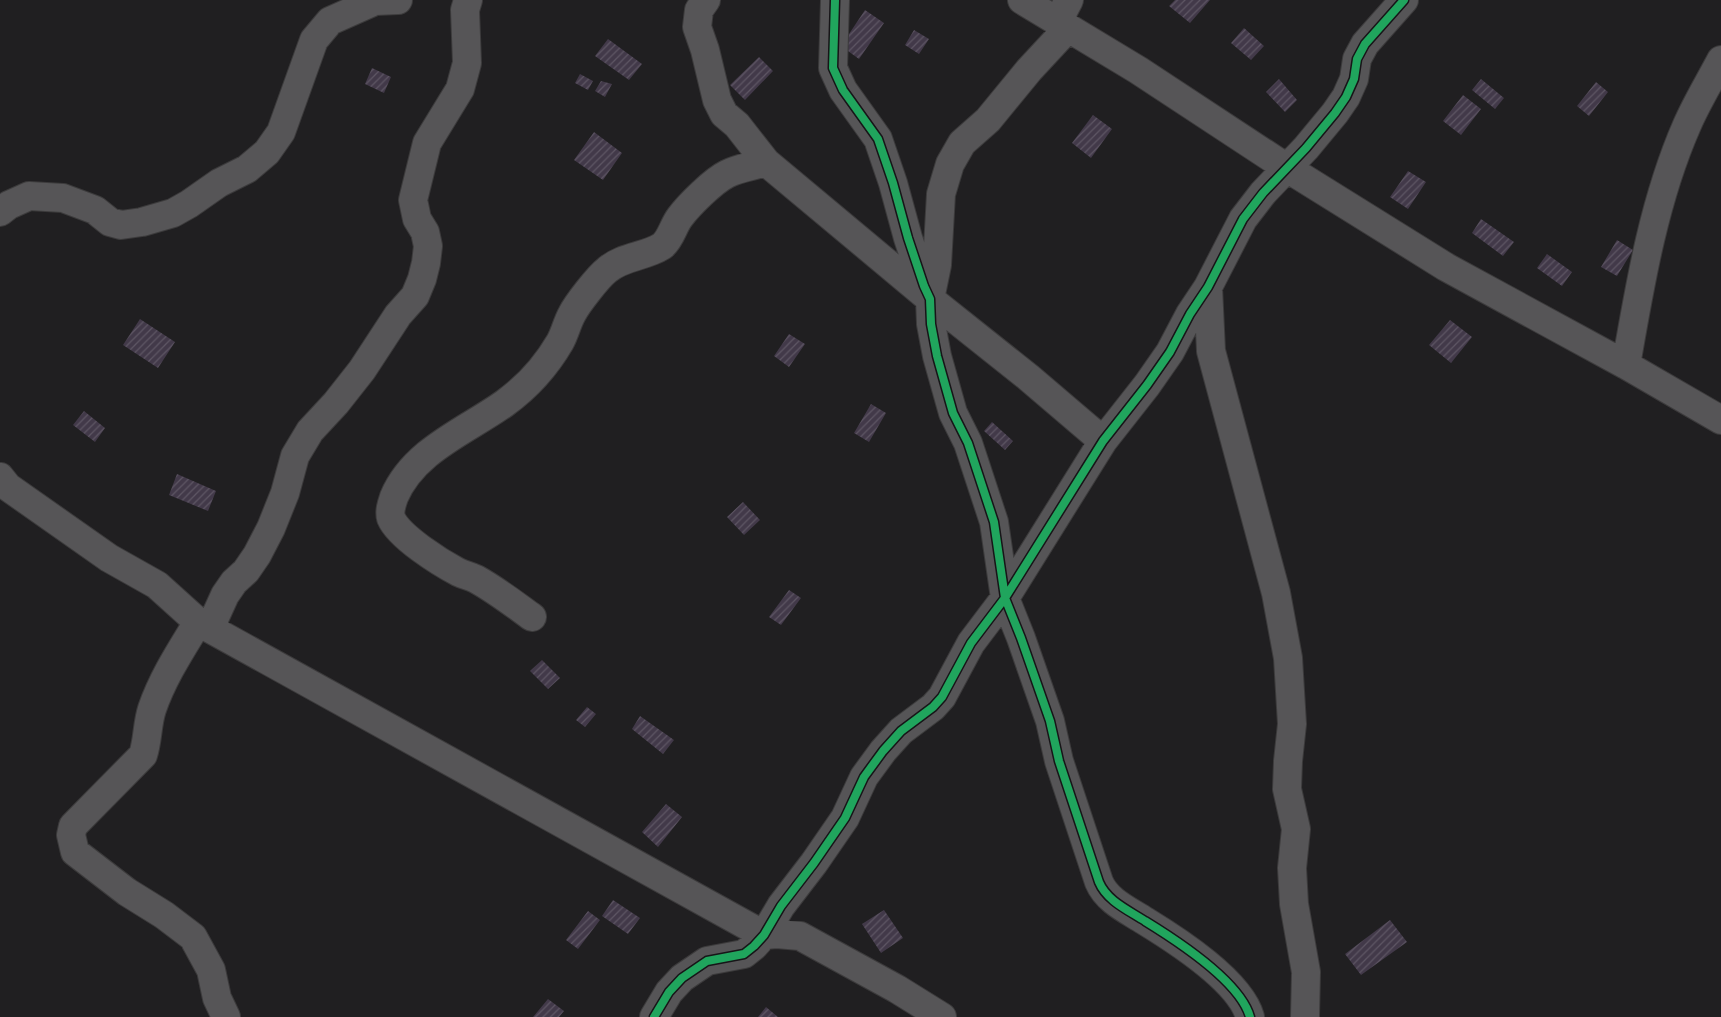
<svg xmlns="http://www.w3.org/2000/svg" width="1721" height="1017" viewBox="0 0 1721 1017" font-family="'Source Sans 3',sans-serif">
<defs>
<pattern id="building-hatch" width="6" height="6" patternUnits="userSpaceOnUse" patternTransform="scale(1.25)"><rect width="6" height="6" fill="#423949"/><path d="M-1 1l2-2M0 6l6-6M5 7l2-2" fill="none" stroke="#5e5664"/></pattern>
</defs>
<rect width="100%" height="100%" fill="#201f21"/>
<!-- building -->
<path fill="url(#building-hatch)" d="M 1175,0 L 1210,0 L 1190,23 L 1169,6 Z
M 865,10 L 884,23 L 859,59 L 841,46 Z
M 1244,28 L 1264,46 L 1251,60 L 1231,43 Z
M 914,30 L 929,39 L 919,54 L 905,45 Z
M 608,39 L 642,64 L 629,80 L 595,56 Z
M 759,57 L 773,71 L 745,100 L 730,85 Z
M 372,68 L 391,77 L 384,93 L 365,84 Z
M 580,74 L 593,81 L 588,90 L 575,83 Z
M 1279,79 L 1297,100 L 1285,112 L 1266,92 Z
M 1481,79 L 1504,98 L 1495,109 L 1472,90 Z
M 601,81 L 612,84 L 605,97 L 595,91 Z
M 1596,82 L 1608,92 L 1589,116 L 1577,106 Z
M 1463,95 L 1481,109 L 1461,135 L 1443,121 Z
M 1093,115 L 1112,129 L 1091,158 L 1072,143 Z
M 594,132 L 622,153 L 603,180 L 574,160 Z
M 1408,171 L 1426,182 L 1408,209 L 1390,197 Z
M 1481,219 L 1514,242 L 1503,256 L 1472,233 Z
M 1617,240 L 1633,250 L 1617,276 L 1601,267 Z
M 1547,254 L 1572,272 L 1562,286 L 1537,268 Z
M 140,319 L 175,342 L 158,368 L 123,345 Z
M 1450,320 L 1472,337 L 1451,363 L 1429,345 Z
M 789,334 L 805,344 L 789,367 L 774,356 Z
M 871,404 L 886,413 L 869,442 L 854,433 Z
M 84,411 L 105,428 L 95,442 L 73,425 Z
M 992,422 L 1013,441 L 1005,450 L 984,431 Z
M 177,474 L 216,491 L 208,511 L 169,495 Z
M 743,502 L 760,520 L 744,535 L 727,517 Z
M 789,590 L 801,598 L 781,625 L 769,617 Z
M 542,660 L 560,678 L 548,689 L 530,671 Z
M 587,707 L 596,714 L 585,727 L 576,720 Z
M 640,716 L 674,740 L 663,754 L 632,729 Z
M 666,804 L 682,817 L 658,847 L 642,832 Z
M 613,900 L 640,918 L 628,934 L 602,916 Z
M 884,910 L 903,938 L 881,953 L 862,924 Z
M 588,911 L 600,920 L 578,949 L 566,940 Z
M 1390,920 L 1407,942 L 1361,975 L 1345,954 Z
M 548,999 L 564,1011 L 559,1017 L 533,1017 Z
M 766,1007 L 778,1017 L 758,1017 Z"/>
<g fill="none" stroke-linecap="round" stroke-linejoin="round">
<!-- street casing -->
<g stroke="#3c3b3c" stroke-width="30">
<path id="street" d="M 706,0 L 699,10 L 697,27 L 705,50 L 717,100 L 724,114 L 737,125 L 766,162 L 930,299 L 1028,377 L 1103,441
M 835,0 L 833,68 L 843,90 L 878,139 L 893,183 L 908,238 L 924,286 L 930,299 L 931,324 L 937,356 L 953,413 L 968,443 L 994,522 L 1005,598 L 1021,638 L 1050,721 L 1059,761 L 1099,882 C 1107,901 1128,910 1145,921 C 1176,940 1240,981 1250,1017
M 1022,0 L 1138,70 L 1287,168 L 1446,267 L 1626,365 L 1721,420
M 1058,21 L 1069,0
M 0,212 L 9,205 L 29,196 L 63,198 L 95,210 L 110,222 L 121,225 L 142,222 L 173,213 L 189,204 L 219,183 L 247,169 L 267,152 L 281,132 L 314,40 L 330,21 L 375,1 L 398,0
M 1208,287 L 1211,351 L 1276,593 L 1288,658 L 1292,724 L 1288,761 L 1287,789 L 1296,829 L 1292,868 L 1294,904 L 1306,972 L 1305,1017
M 930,299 L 937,265 L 941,194 L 950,164 L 962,143 L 988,120 L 1029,70 L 1068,28
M 1626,365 C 1640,284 1654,200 1687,125 C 1697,102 1710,81 1721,60
M 0,477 L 8,487 L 109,558 L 157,585 L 198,622 C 181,650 163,677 152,709 C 147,724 148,740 143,755 L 73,826 L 71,835 L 75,852 L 127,892 L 164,915 L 193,937 L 211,970 L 217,998 L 226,1017
M 532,617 C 514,604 496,590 476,579 C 470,576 464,575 458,572 C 441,563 399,537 391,518 C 389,511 392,503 394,497 C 414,450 466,431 505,403 C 527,387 546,366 560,342 C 565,333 567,323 572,314 C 577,304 598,277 607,270 C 623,256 645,257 662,246 C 671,239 673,226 680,217 C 689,205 713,181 727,174 C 738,168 754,166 766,162
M 198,622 L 764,935 L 777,934 L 800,936 L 897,989 L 942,1017
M 210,628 L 225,595 L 234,582 L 246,571 L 257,555 L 271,528 L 285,493 L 295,456 L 310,431 L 336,403 L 362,370 L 398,315 L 415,296 L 422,279 L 426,263 L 428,246 L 425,232 L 417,219 L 413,200 L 427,143 L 460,89 L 467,63 L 465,10 L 468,0
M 654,1017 L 669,992 L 682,978 L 707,961 L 744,954 L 754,946 L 764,935 L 781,906 L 814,863 L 845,818 L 864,777 L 883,751 L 901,731 L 933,707 L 942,697 L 971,643 L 1005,598 L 1103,441 L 1147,385 L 1170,352 L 1190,314 L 1208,287 L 1243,219 L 1263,193 L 1306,148 L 1335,113 L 1346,97 L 1354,79 L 1357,59 L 1365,44 L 1404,0"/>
</g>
<!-- street -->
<use href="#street" stroke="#565557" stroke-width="28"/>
<!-- cycleway casing -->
<g stroke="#171518" stroke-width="11">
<path id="cycleway" d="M 835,0 L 833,68 L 843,90 L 878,139 L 893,183 L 908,238 L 924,286 L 930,299 L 931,324 L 937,356 L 953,413 L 968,443 L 994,522 L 1005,598 L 1021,638 L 1050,721 L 1059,761 L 1099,882 C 1107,901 1128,910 1145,921 C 1176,940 1240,981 1250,1017
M 654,1017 L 669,992 L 682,978 L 707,961 L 744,954 L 754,946 L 764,935 L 781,906 L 814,863 L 845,818 L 864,777 L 883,751 L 901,731 L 933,707 L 942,697 L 971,643 L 1005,598 L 1103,441 L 1147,385 L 1170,352 L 1190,314 L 1208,287 L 1243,219 L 1263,193 L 1306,148 L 1335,113 L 1346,97 L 1354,79 L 1357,59 L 1365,44 L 1404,0"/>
</g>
<!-- cycleway -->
<use href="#cycleway" stroke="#20a55d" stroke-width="8"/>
</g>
</svg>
